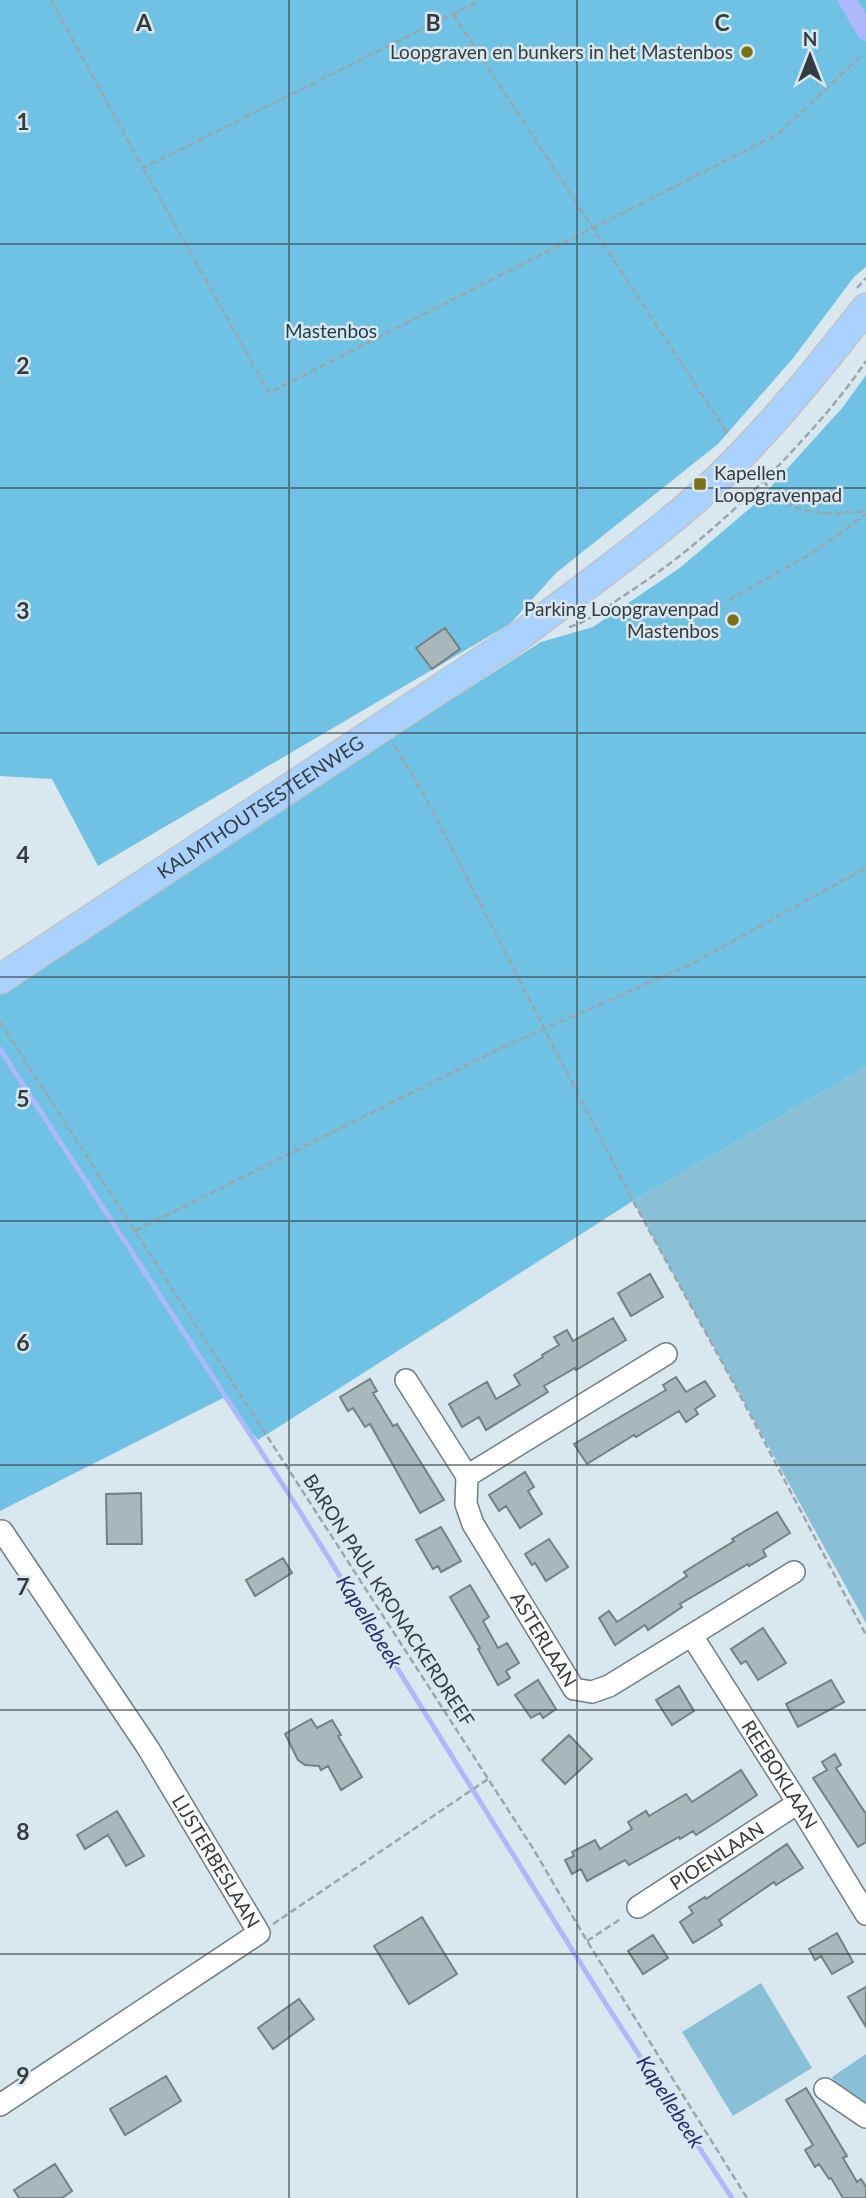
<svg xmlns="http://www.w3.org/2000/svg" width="866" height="2198" viewBox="0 0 866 2198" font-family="Lato,sans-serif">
<rect width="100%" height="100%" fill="#d9e8ee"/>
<!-- green -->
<path fill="#89c0d8" d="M 866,1067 L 866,1623 L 633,1201 Z
M 761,1983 L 812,2068 L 733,2116 L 682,2032 Z
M 866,2054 L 866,2109 L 841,2093 L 832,2077 Z"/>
<!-- forest -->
<path fill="#70c2e4" d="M 0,0 L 866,0 L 866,267 L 854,277 L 794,357 L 718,444 L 556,573 L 510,624 L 98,866 L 52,779 L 0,776 Z
M 866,375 L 866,1067 L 633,1201 L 258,1440 L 223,1398 L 0,1511 L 0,988 L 541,642 L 593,627 L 681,567 L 756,503 L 843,407 Z"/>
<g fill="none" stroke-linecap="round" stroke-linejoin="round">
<!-- stream -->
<path stroke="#adb9fa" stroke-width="5" d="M 0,1049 L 292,1499 L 604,2001 L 732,2198"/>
<!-- canal -->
<path stroke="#adb9fa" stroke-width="18" d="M 847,0 L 866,32"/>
</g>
<!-- building -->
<path fill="#a8b8ba" stroke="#728182" stroke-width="2" d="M 445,628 L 460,649 L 432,669 L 416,648 Z
M 650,1274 L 663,1297 L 631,1316 L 618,1293 Z
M 613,1318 L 626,1340 L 576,1370 L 575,1368 L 544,1386 L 548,1392 L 486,1430 L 479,1417 L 462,1427 L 449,1404 L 487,1382 L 496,1399 L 520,1385 L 514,1375 L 543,1357 L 542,1355 L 559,1345 L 554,1337 L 567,1330 L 573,1341 Z
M 676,1377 L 686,1392 L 705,1381 L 715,1396 L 695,1409 L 698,1414 L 686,1422 L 679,1411 L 636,1437 L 634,1435 L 587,1464 L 574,1444 L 666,1390 L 663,1385 Z
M 370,1379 L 377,1391 L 373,1393 L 393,1426 L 397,1424 L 444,1500 L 420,1513 L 370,1424 L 365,1427 L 353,1408 L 348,1411 L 340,1397 Z
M 525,1472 L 534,1487 L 528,1491 L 542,1514 L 520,1528 L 506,1506 L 499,1511 L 489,1495 Z
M 141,1493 L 142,1544 L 107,1544 L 106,1494 Z
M 777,1512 L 790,1533 L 763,1550 L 766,1556 L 749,1566 L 748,1564 L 680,1604 L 682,1607 L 648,1630 L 645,1625 L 615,1645 L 599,1618 L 609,1611 L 617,1622 L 687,1576 L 684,1572 L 734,1541 L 732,1539 Z
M 441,1527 L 461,1561 L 441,1572 L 438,1566 L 433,1569 L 416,1540 Z
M 549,1539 L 568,1567 L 546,1581 L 535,1563 L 532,1565 L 525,1554 Z
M 283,1558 L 292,1573 L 255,1596 L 246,1580 Z
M 470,1585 L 489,1617 L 483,1621 L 498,1648 L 507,1643 L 519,1663 L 506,1671 L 510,1678 L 498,1685 L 478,1649 L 480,1648 L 450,1597 Z
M 763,1628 L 786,1663 L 758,1680 L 746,1661 L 741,1664 L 731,1649 Z
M 538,1680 L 556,1709 L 543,1718 L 540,1713 L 531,1718 L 515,1695 Z
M 831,1680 L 844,1702 L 798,1727 L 786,1704 Z
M 679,1686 L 694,1711 L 672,1725 L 656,1700 Z
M 311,1719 L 317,1728 L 332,1720 L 341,1735 L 338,1736 L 362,1777 L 341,1790 L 328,1766 L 321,1770 L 319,1766 L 305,1765 L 298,1760 L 285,1734 Z
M 569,1735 L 592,1759 L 565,1784 L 542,1760 Z
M 835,1754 L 841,1765 L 836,1768 L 866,1814 L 866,1842 L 858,1847 L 813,1778 L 827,1770 L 822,1762 Z
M 741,1770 L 757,1795 L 718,1821 L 696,1835 L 693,1831 L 680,1839 L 679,1837 L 629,1865 L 625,1860 L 587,1881 L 581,1869 L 572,1874 L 565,1860 L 574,1856 L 572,1852 L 595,1840 L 600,1849 L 632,1829 L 628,1822 L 646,1811 L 649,1816 L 686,1794 L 692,1802 Z
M 117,1811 L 144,1856 L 126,1866 L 108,1835 L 85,1849 L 77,1835 Z
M 787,1844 L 803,1868 L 776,1885 L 774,1882 L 719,1920 L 722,1925 L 693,1943 L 680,1922 L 693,1913 L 689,1907 L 705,1897 L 706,1899 Z
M 422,1917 L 457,1974 L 409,2004 L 374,1946 Z
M 837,1933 L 853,1962 L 832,1974 L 821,1956 L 815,1960 L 809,1949 Z
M 653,1935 L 668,1958 L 643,1974 L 628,1951 Z
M 866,1987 L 866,2027 L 848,1997 Z
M 299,1999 L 314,2019 L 273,2049 L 258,2028 Z
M 166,2076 L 181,2101 L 125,2135 L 110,2109 Z
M 806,2088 L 847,2156 L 843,2158 L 857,2182 L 861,2179 L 866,2187 L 866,2198 L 843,2198 L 831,2178 L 829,2179 L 819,2164 L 815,2167 L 805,2150 L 813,2145 L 786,2100 Z
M 55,2164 L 72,2191 L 62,2198 L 19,2198 L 14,2190 Z"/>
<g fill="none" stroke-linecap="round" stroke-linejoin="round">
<!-- minor casing -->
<g stroke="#717e84" stroke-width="24">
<g id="minor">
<path id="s1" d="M 666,1354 L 467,1476 L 466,1504 L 473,1524 L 574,1689 L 592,1692 L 609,1686 L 794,1572"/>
<path d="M 406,1380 L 467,1476"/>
<path id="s2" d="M 0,1532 L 2,1531 L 148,1748 L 259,1933 L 0,2105"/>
<path id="s3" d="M 692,1636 L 798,1803 L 866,1914"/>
<path id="s4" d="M 638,1907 L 798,1803"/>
<path d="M 825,2089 L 866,2117"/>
</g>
</g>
<!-- major casing -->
<g stroke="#c2c4c5" stroke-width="31">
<g id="major">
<path id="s5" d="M 0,979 L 521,635 C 575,594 631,554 682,511 C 752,452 810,379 866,308"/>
</g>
</g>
<!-- path -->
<path stroke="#9aa6ab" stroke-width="2.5" stroke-dasharray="7 3.5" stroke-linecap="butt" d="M 51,0 L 143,168 L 481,0
M 453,14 L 729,436
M 143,168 L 269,393 L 778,134 L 862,55
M 857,288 L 866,278
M 757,472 C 764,481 773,495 783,501 C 808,517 838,514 866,511
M 729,600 L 814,552 L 866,514
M 569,627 C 588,622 604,609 620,598 C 682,559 734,512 784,460 C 813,429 842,397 866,361
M 395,746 L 429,804 L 633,1201 L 733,1382 L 866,1635
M 0,1022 L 534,1850 L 587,1941 L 747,2198
M 135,1231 L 501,1048 L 693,963 L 864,869 L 866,865
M 273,1924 L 488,1779
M 587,1941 L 622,1918"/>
<!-- minor -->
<use href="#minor" stroke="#fff" stroke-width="21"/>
<!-- major -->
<use href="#major" stroke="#a9d2fe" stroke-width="28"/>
</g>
<!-- grid -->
<path fill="none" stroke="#353b3e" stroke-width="2" stroke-opacity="0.55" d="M 289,0 L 289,2198M 577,0 L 577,2198M 0,244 L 866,244M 0,488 L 866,488M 0,733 L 866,733M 0,977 L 866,977M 0,1221 L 866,1221M 0,1465 L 866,1465M 0,1710 L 866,1710M 0,1954 L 866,1954"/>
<!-- markers -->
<g fill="#7a7214" stroke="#d9e8ee" stroke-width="2.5">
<circle cx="747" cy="52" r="7"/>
<rect x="693" y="477" width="14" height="14" rx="3.5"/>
<circle cx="733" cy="620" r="7"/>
</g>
<g text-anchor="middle" stroke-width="5" stroke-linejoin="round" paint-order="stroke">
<!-- poi labels -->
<g font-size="19" fill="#353b3e" stroke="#d9e8ee" text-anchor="end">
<text x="733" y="59">Loopgraven en bunkers in het Mastenbos</text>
<text x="714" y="480" text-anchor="start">Kapellen<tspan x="714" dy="22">Loopgravenpad</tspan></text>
<text x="719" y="616">Parking Loopgravenpad<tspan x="719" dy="22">Mastenbos</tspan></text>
</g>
<!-- park labels -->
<g font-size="19" fill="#193e4d" stroke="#d9e8ee">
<text x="331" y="338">Mastenbos</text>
</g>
<!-- street labels -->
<g font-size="19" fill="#353b3e" stroke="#d9e8ee">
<text dy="7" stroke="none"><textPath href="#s5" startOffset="312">KALMTHOUTSESTEENWEG</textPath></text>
<text transform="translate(389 1600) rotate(57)" y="7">BARON PAUL KRONACKERDREEF</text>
<text dy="7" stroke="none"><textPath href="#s1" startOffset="418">ASTERLAAN</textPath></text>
<text dy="7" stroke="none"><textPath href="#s3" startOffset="164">REEBOKLAAN</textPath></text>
<text dy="7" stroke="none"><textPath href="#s4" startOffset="94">PIOENLAAN</textPath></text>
<text dy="7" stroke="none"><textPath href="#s2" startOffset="396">LIJSTERBESLAAN</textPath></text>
</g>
<!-- water labels -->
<g font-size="21" font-style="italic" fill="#292b75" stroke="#d9e8ee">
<text transform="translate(369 1622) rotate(58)" y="7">Kapellebeek</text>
<text transform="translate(670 2102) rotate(57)" y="7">Kapellebeek</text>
</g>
</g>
<g font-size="23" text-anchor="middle" font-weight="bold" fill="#353b3e" stroke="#d9e8ee" stroke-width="5" stroke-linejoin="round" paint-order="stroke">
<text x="144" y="31">A</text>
<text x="433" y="31">B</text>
<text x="722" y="31">C</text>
<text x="23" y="130">1</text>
<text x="23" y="374">2</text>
<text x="23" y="619">3</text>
<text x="23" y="863">4</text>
<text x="23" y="1107">5</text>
<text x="23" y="1351">6</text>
<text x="23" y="1595">7</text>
<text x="23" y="1840">8</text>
<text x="23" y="2084">9</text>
</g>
<!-- north arrow -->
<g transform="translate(810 56)" stroke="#d9e8ee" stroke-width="5" paint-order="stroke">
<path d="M0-5L12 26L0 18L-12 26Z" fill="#353b3e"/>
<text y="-10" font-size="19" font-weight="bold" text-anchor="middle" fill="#353b3e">N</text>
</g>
</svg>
